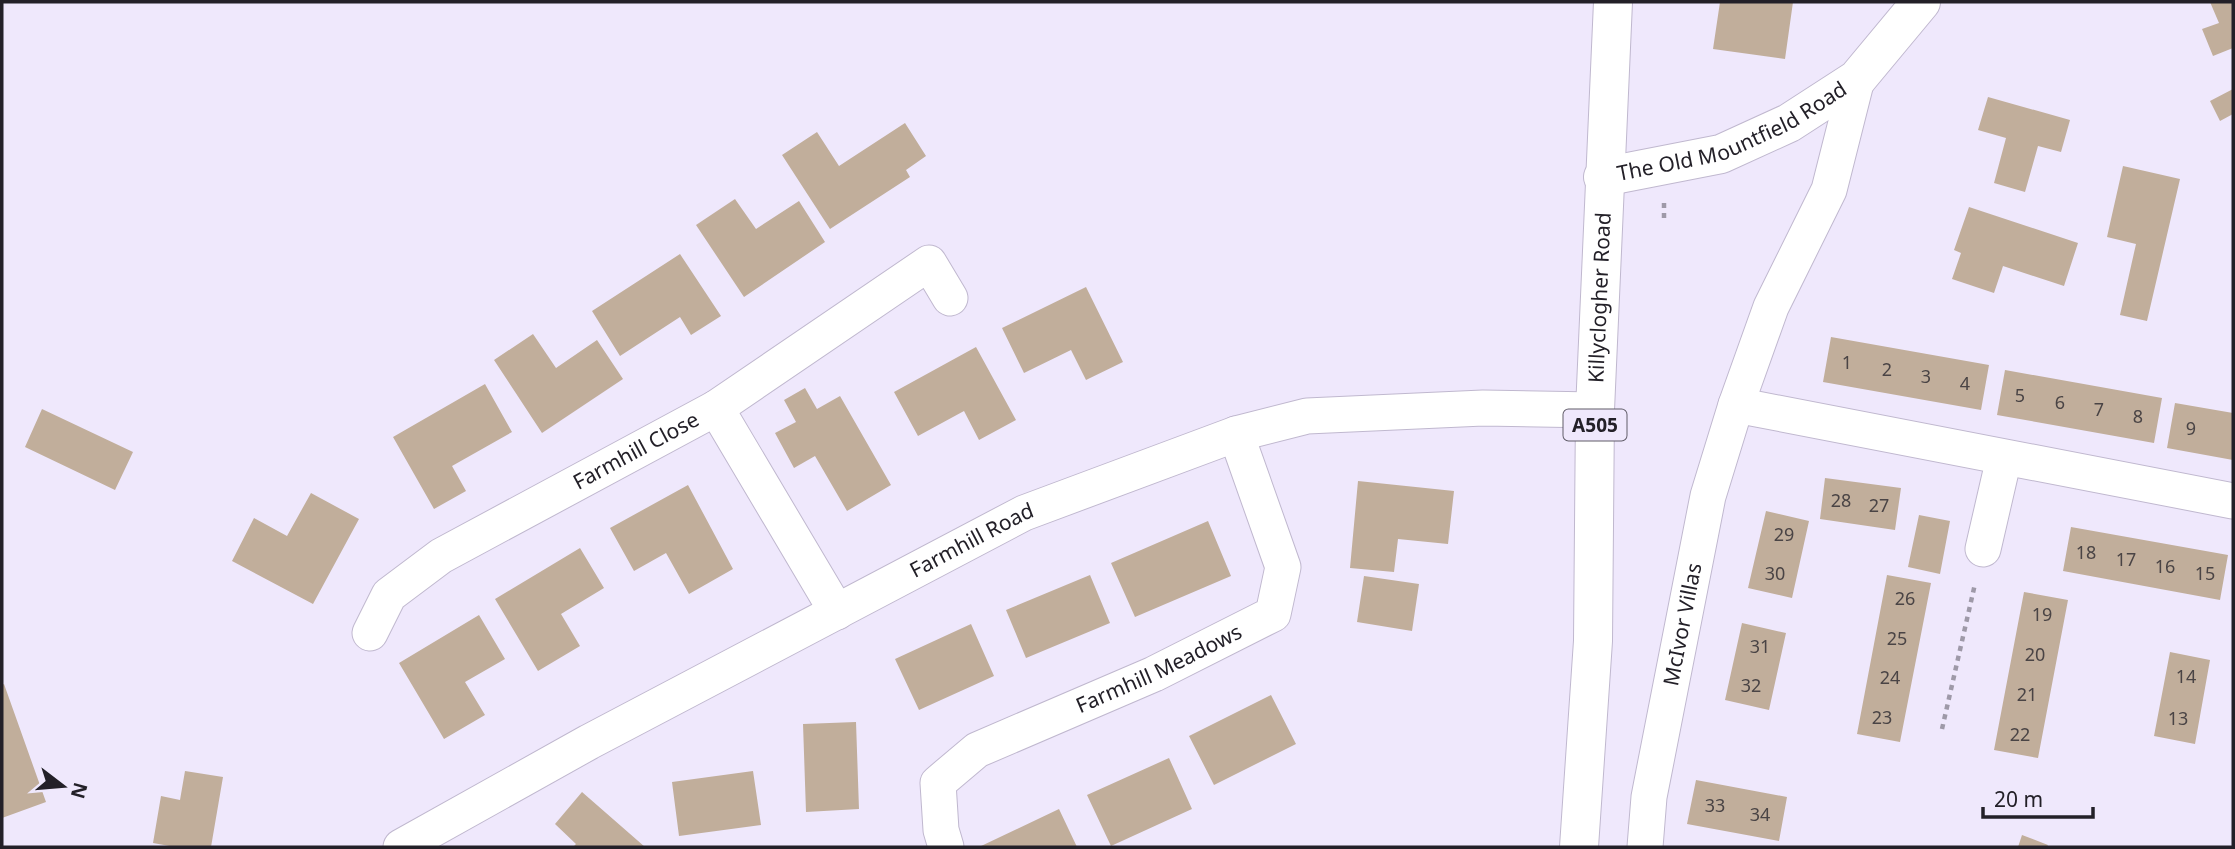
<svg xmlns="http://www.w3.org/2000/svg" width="2235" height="849" viewBox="0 0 2235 849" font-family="'Noto Sans',sans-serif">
<rect width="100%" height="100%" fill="#efe8fc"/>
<!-- building -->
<path fill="#c1ae9b" d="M 1720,2 L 1793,2 L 1785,59 L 1713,49 Z
M 2210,2 L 2233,2 L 2233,48 L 2213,56 L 2202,29 L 2219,23 Z
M 2233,89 L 2233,114 L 2220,121 L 2210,101 Z
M 1988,97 L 2070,120 L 2061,152 L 2038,146 L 2025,192 L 1994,183 L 2006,138 L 1978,130 Z
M 905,123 L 926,156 L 906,170 L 910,177 L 830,229 L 782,155 L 817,132 L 839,166 Z
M 2123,166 L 2180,179 L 2147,321 L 2120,315 L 2136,244 L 2107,237 Z
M 735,199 L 756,229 L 799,201 L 825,242 L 744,297 L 696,225 Z
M 1969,207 L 2078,243 L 2064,286 L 2003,266 L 1994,293 L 1952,279 L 1961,253 L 1954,250 Z
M 680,254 L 721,316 L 691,335 L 680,317 L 620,356 L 592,311 Z
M 1086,287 L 1123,362 L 1086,380 L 1071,350 L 1024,373 L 1002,328 Z
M 533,334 L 556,368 L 597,340 L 623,379 L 542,433 L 494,360 Z
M 1831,337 L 1989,365 L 1981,410 L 1823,382 Z
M 976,347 L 1016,420 L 979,440 L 964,411 L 918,436 L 894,392 Z
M 2005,370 L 2162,398 L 2154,443 L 1997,415 Z
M 485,384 L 512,432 L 452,466 L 466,491 L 434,509 L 393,437 Z
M 805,388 L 817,409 L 840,396 L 891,485 L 847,511 L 815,456 L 794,468 L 775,433 L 796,422 L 784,400 Z
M 2175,403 L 2233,413 L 2233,460 L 2167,448 Z
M 42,409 L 133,452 L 115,490 L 25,447 Z
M 1825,478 L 1901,488 L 1895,530 L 1820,519 Z
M 1358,481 L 1454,491 L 1448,544 L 1398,539 L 1394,572 L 1350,568 Z
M 688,485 L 733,569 L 689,594 L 666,553 L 634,571 L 610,528 Z
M 311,493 L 359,519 L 313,604 L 232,561 L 254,518 L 287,536 Z
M 1766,511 L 1809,521 L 1792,598 L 1748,588 Z
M 1919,515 L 1950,521 L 1940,574 L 1908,567 Z
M 1208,521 L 1231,576 L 1135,617 L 1111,563 Z
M 2071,527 L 2228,555 L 2220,600 L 2063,571 Z
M 580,548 L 604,588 L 561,614 L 580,646 L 538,671 L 495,599 Z
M 1090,575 L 1110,623 L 1026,658 L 1006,610 Z
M 1887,575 L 1931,583 L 1900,742 L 1857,734 Z
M 1364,576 L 1419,584 L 1412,631 L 1357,622 Z
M 2024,592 L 2068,600 L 2038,758 L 1994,750 Z
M 479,615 L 505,659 L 465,682 L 485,715 L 444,739 L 399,663 Z
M 1742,623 L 1786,633 L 1769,710 L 1725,700 Z
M 971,624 L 994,676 L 919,710 L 895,659 Z
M 2170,652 L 2210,660 L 2195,744 L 2154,736 Z
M 4,684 L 46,802 L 2,818 L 2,685 Z
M 1271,695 L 1296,744 L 1214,785 L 1189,736 Z
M 856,722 L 859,809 L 806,812 L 803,724 Z
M 1169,758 L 1192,809 L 1111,846 L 1087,795 Z
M 185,771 L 223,777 L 211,847 L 175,847 L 153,843 L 161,796 L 180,800 Z
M 753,771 L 761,825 L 679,836 L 672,782 Z
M 1696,780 L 1787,797 L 1779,841 L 1687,824 Z
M 582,792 L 645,847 L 573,847 L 576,844 L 555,824 Z
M 1059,809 L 1077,847 L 979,847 Z
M 2022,835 L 2048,845 L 2047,847 L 2018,847 Z"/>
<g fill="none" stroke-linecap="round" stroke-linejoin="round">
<!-- minor casing -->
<g stroke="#c0b8cf" stroke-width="37">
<g id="minor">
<path d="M 1736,405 L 2233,501"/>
<path d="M 716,408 L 929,263 L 950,298"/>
<path d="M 1983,549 L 2004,458"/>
<path id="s1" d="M 370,633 L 389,595 L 441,556 L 716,408 L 837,612"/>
<path id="s2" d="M 401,847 L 589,742 L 1024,513 L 1236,434 L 1307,416 L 1483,408 L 1595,410"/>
<path id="s3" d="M 946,847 L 941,830 L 938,783 L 977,750 L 1154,674 L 1273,614 L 1283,567 L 1236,434"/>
<path id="s4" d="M 1645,847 L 1649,797 L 1708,496 L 1736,405 L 1771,307 L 1829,190 L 1857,79"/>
</g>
</g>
<!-- tertiary casing -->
<g stroke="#c0b8cf" stroke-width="40">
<g id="tertiary">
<path id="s5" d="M 1603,177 L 1721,154 L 1789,123 L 1857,79 L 1921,2"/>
</g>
</g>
<!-- trunk casing -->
<g stroke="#c0b8cf" stroke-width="40">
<g id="trunk">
<path id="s6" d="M 1579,847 L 1593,641 L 1595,410 L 1613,2"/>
</g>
</g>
<!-- path -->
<path stroke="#9e99a8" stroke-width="4.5" stroke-dasharray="5 5" stroke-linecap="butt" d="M 1664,218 L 1664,203
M 1942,729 L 1975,584"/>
<!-- minor -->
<use href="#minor" stroke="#fff" stroke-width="35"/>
<!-- tertiary -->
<use href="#tertiary" stroke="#fff" stroke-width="38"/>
<!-- trunk -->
<use href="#trunk" stroke="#fff" stroke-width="38"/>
</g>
<g text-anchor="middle" stroke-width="5" stroke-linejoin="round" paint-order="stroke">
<!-- number labels -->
<g font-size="18" fill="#4a4445">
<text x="1847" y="369">1</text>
<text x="1887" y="376">2</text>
<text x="1926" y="383">3</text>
<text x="1965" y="390">4</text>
<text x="2020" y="402">5</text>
<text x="2060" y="409">6</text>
<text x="2099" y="416">7</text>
<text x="2138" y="423">8</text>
<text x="2191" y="435">9</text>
<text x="1841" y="507">28</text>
<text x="1879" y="512">27</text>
<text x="1784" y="541">29</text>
<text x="2086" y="559">18</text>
<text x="2126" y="566">17</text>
<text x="2165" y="573">16</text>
<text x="1775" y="580">30</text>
<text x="2205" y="580">15</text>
<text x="1905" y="605">26</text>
<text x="2042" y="621">19</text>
<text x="1897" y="645">25</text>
<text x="1760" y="653">31</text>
<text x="2035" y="661">20</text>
<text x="2186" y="683">14</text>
<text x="1890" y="684">24</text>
<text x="1751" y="692">32</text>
<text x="2027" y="701">21</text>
<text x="1882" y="724">23</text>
<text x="2178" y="725">13</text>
<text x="2020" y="741">22</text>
<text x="1715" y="812">33</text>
<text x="1760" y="821">34</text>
</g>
<!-- shield labels -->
<rect fill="#efe8fc" stroke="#605c68" stroke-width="2" x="1563.5" y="409.5" width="63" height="31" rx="5"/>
<g font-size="19" font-weight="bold" fill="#232028">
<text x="1595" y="432">A505</text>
</g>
<!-- street labels -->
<g font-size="21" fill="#232028" stroke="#efe8fc">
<text dy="7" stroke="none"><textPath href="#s5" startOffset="138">The Old Mountfield Road</textPath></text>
<text dy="7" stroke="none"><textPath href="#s6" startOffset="550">Killyclogher Road</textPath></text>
<text dy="7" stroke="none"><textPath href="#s1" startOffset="329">Farmhill Close</textPath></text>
<text dy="7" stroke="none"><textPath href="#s2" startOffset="648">Farmhill Road</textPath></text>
<text dy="7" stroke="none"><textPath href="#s4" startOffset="226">McIvor Villas</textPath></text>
<text dy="7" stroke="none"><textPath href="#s3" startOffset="315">Farmhill Meadows</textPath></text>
</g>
</g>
<!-- border -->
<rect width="2235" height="849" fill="none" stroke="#232028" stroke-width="7"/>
<!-- north arrow -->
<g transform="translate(63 786) rotate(106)" stroke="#efe8fc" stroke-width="5" paint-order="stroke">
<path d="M0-5L12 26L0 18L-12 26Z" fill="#232028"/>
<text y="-10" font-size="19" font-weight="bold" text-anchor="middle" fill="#232028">N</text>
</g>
<!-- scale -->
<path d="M1983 807v10h110v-10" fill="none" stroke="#232028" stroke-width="3.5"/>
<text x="1994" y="807" font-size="21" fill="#232028" stroke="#efe8fc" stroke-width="5" paint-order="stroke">20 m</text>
</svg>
